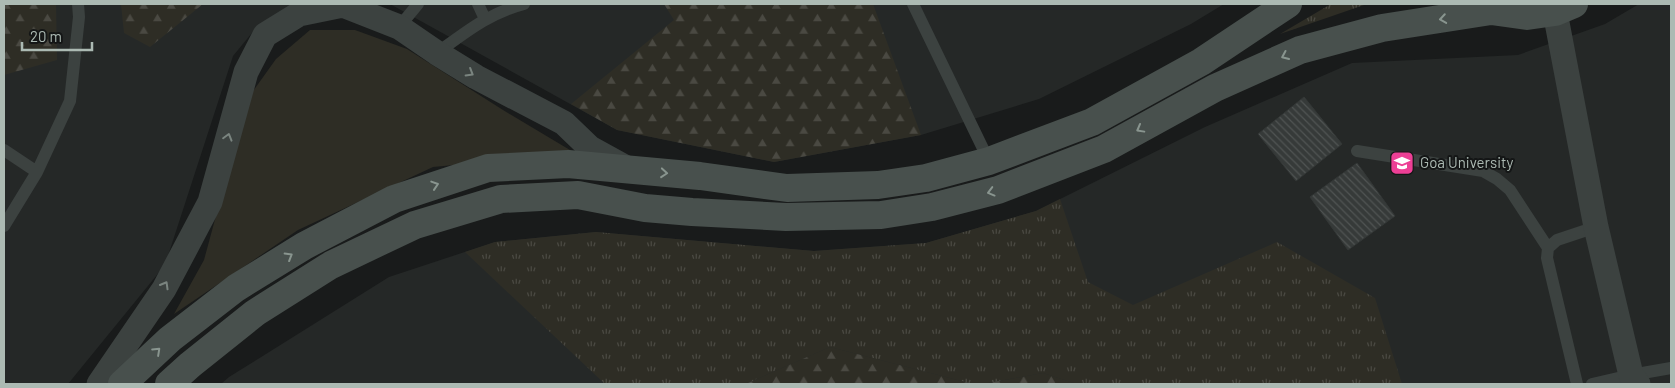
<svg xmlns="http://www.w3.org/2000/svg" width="1675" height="388" viewBox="0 0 1675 388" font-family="Barlow,sans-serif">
<defs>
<pattern id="grass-tufts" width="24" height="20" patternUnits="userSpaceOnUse" patternTransform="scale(1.25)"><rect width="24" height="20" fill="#2e2d25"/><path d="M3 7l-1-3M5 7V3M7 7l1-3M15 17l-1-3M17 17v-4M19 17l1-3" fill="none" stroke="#4a4942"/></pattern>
<pattern id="forest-firs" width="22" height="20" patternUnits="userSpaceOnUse" patternTransform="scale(1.25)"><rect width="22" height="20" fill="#2e2d25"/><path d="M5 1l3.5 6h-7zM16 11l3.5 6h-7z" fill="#4a4942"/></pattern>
<pattern id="building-back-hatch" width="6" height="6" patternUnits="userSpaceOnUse" patternTransform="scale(1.25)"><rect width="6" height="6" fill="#363a39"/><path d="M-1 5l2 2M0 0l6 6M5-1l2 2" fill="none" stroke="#505453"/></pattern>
</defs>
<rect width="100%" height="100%" fill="#191b1b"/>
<!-- built -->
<path fill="#252827" d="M 4,4 L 298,4 L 256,28 L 233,56 L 165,265 L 68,384 L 4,384 Z
M 390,4 L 1224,4 L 1191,24 L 1039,99 L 921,135 L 774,162 L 617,130 Z
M 1639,4 L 1671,4 L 1671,384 L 221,384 L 229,377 L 389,277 L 495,242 L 596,232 L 814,251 L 926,243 L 1036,211 L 1205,127 L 1352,63 L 1518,55 L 1605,24 Z"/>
<!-- grass -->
<path fill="url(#grass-tufts)" d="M 1331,4 L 1404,4 L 1364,5 L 1280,34 Z
M 1060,199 L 1088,282 L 1133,305 L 1277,242 L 1375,298 L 1402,384 L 1077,384 L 1043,373 L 983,384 L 973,384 L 830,347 L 748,383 L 748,384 L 605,384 L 465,252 L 495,242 L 596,232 L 814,251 L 926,243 L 1036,211 Z"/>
<!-- forest -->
<path fill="url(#forest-firs)" d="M 4,4 L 56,4 L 57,60 L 4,75 Z
M 121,4 L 203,4 L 150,47 L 124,33 Z
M 664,4 L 873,4 L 921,135 L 774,162 L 617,130 L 571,104 L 674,20 Z
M 830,347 L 973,384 L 748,384 L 748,383 Z
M 1043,373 L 1077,384 L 983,384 Z"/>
<!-- garden -->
<path fill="#2e2d25" d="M 310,30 L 355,30 L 407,49 L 503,110 L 580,156 L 561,155 L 433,167 L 298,230 L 174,314 L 204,260 L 248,98 L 276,59 Z"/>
<!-- building -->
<path fill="url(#building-back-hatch)" stroke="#333736" d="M 1304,97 L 1342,144 L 1296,181 L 1258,134 Z
M 1357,163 L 1395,216 L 1348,250 L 1310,197 Z"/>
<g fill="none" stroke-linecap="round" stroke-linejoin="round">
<!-- service -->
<path stroke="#3c4240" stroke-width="12" d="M 478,4 L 485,19
M 913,4 L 989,161
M 399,27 L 418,4
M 437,53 C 466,32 489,13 524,4
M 4,150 L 37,172
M 1357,151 L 1483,171 L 1497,179 L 1510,190 L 1548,248
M 4,226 L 37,172 L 70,101 L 79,17 L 78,4
M 1577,384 L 1547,258 L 1548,248 L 1557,240 L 1596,227
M 1592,384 L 1631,375 L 1671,368"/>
<!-- minor -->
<path stroke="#3c4240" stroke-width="25" d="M 1555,12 L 1596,227 L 1631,375 L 1638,384
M 99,384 L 164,289 L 210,202 L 246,72 L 265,35 L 299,14 L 343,5 L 399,27 L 437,53 L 476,77 L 564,123 L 590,148 L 630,170"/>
<!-- secondary -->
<path stroke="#48504d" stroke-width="28" d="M 122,384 L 170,339 L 236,288 L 304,246 L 394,199 L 488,168 L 568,164 L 700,176 L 787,188 L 878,185 L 926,178 L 989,161 L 1092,122 L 1201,62 L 1288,4
M 169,384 L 190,365 L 255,313 L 331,265 L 415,225 L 501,199 L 578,195 L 645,208 L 692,212 L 786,217 L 881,215 L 932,207 L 998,190 L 1104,149 L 1215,88 L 1300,50 L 1382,28 L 1491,11 L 1527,16 L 1555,12 L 1574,4"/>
</g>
<!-- one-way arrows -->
<defs><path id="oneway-chevron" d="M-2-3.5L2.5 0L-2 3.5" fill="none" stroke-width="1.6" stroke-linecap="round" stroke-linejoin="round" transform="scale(1.25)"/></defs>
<g stroke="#89958f">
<use href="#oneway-chevron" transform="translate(1443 19) rotate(171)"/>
<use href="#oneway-chevron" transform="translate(1285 56) rotate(156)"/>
<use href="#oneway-chevron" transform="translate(1140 129) rotate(151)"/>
<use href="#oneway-chevron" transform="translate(664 173) rotate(5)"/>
<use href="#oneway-chevron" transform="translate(435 185) rotate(-18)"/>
<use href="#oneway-chevron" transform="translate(991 192) rotate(165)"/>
<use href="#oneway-chevron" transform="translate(289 256) rotate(-31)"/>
<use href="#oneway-chevron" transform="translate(157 351) rotate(-43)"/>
</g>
<g stroke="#7a847f">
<use href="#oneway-chevron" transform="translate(470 73) rotate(31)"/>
<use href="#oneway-chevron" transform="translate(228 137) rotate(-74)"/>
<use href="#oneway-chevron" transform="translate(165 285) rotate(-60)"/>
</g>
<!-- icons -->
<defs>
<g id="university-square" transform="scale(1.25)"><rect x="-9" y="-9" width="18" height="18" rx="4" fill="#ed3f95" stroke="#141616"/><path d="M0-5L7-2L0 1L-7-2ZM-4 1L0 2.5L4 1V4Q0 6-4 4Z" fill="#fff"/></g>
</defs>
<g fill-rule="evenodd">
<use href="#university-square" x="1402" y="163"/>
</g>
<g text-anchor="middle" stroke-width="4" stroke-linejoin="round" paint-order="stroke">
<!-- poi labels -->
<g font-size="15" fill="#acbab3" stroke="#141616" text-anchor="start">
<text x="1420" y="168">Goa University</text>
</g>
</g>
<!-- border -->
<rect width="1675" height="388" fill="none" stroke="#acbab3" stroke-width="10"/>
<!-- scale -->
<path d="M22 42v8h70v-8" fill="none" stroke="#acbab3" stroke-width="2.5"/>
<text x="30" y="42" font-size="15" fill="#acbab3" stroke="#141616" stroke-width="4" paint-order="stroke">20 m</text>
</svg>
